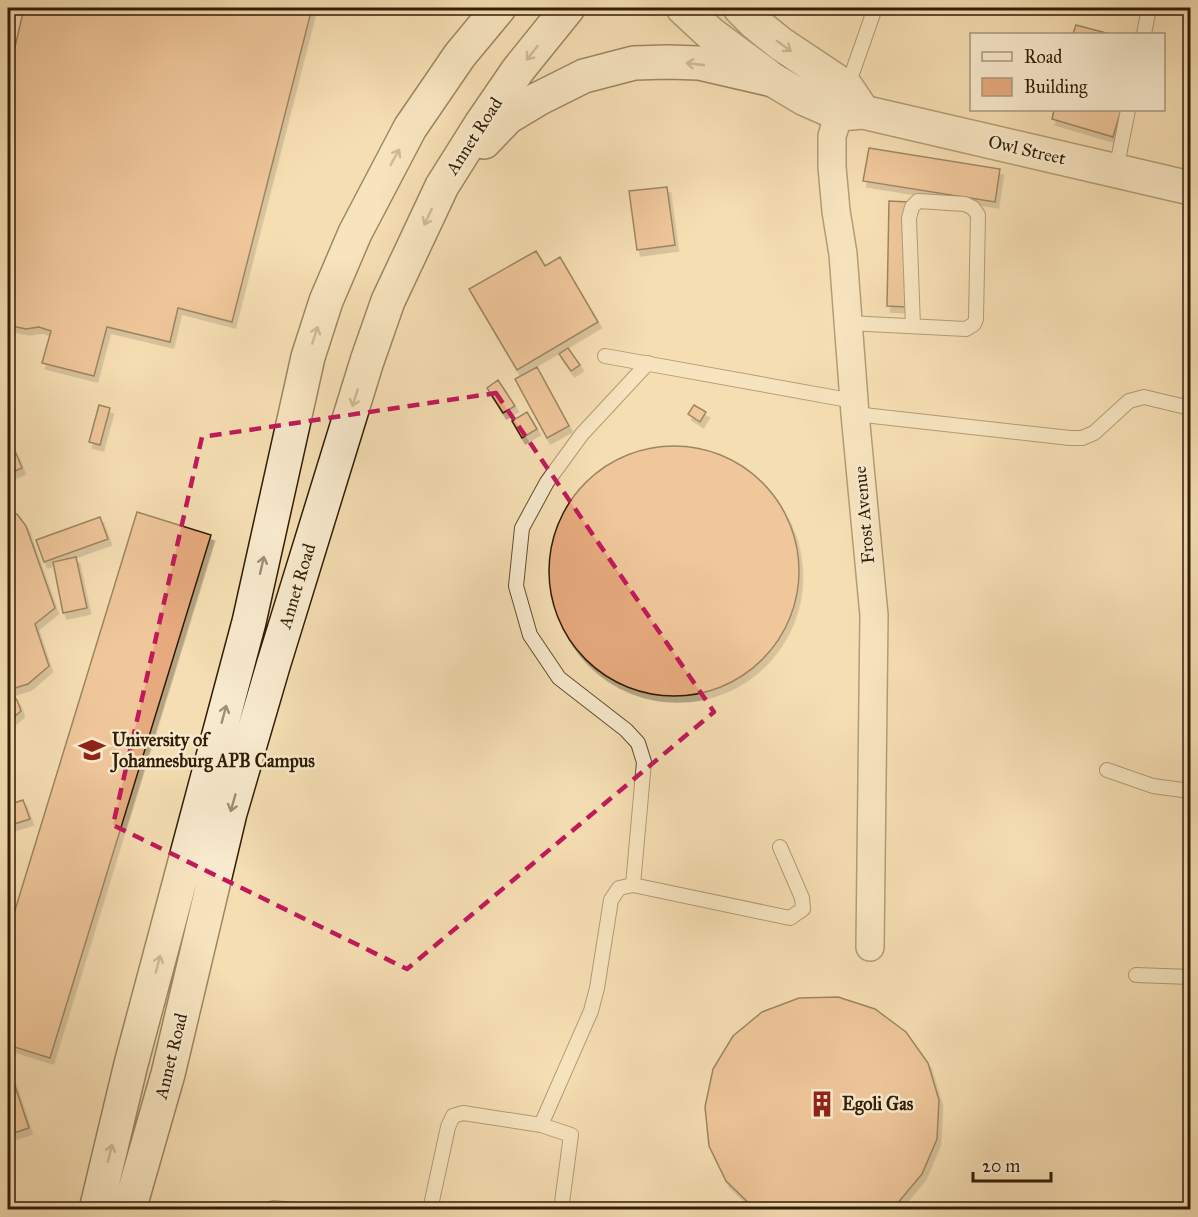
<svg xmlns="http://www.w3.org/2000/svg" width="1198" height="1217" viewBox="0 0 1198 1217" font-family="'IM FELL Great Primer',serif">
<defs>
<filter id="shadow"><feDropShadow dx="3.5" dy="6" stdDeviation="0" flood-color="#0004"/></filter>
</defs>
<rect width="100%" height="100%" fill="#f5deb3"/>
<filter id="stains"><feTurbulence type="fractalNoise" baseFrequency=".00333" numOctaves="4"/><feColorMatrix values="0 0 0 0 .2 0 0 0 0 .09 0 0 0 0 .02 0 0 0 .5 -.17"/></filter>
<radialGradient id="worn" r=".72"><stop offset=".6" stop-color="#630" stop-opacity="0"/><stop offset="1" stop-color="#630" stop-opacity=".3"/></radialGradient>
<!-- building -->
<path fill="#e6aa7e" stroke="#311d05" stroke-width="1.5" filter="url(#shadow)" d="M 24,8 L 312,8 L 232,322 L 178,308 L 170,342 L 107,327 L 94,376 L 42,363 L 51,331 L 39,327 L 26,329 L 12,326 L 8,324 L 8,77 Z
M 1076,25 L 1110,34 L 1073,34 Z
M 1054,110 L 1121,110 L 1113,137 L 1052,119 Z
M 869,148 L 1000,169 L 995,202 L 863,181 Z
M 667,187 L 675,245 L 637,250 L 629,191 Z
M 889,201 L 909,202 L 907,307 L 887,306 Z
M 536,251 L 545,266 L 560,257 L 598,322 L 517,370 L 469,289 Z
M 568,348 L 580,365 L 571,371 L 559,354 Z
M 537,367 L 569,426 L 547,438 L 515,379 Z
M 498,380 L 515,406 L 503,413 L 487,388 Z
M 99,405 L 110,408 L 100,445 L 89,442 Z
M 694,405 L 706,412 L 700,422 L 688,414 Z
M 527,412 L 537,429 L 522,438 L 512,421 Z
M549 571a125 125 0 1 1 250 0a125 125 0 1 1-250 0Z
M 16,453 L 22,468 L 8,474 L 8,456 Z
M 137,512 L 211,535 L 50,1058 L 8,1045 L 8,1026 L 12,1010 L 8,1009 L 8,933 Z
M 17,514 L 26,526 L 55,608 L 35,624 L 49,666 L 28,684 L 12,689 L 10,691 L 17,700 L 21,711 L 8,722 L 8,518 Z
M 100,517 L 108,539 L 44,562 L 36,540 Z
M 76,557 L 87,608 L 63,613 L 53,562 Z
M 8,794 L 11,804 L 23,800 L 30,819 L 8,826 Z
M 838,997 L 875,1009 L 906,1032 L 928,1063 L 939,1100 L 937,1139 L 922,1174 L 897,1204 L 887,1210 L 756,1210 L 726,1181 L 709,1146 L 705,1107 L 713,1069 L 733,1036 L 762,1012 L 799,998 Z
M 8,1065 L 29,1128 L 8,1135 Z"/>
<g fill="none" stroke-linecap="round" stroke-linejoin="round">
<!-- service casing -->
<g stroke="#624d30" stroke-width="16">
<path id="service" d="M 1144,34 L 1149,8
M 847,88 L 875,8
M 1116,170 L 1128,110
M 848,323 L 966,329 L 974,324 L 976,319 L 978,215 L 973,208 L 965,204 L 918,201 L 912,207 L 909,218 L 913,326
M 605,356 L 854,401
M 855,414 L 1070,438 L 1082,438 L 1094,433 L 1129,401 L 1144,397 L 1190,408
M 1107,770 L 1153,786 L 1190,791
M 633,885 L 644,762 L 638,743 L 626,730 L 559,678 L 530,635 L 516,586 L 522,528 L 547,482 L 582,434 L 648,363
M 1136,975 L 1190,977
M 541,1125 L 591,1011 L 597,988 L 611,900 L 619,888 L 633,885 L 790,918 L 803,909 L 802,898 L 780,847
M 266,1210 L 274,1208 L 294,1210
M 430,1210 L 448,1127 L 453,1116 L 463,1113 L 541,1125 L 571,1135 L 561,1210"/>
</g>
<!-- minor casing -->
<g stroke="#624d30" stroke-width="30">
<path id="minor" d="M 845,94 L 832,136 L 832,167 L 836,211 L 843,254 L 855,414 L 874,615 L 870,947"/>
</g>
<!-- tertiary casing -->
<g stroke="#624d30" stroke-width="36">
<path id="tertiary" d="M 683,8 L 711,34 L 773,80 L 805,99 L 839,114 L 863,112 L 1190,188
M 740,8 L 755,23 L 781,44 L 847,88 L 863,112"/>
</g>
<!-- secondary casing -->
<g stroke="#311d05" stroke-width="36">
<path id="secondary" d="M 484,142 L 508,117 L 538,99 L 584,76 L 634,63 L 668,62 L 699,63 L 773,80
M 96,1210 L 131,1064 L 249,622 L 308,357 L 326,301 L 355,233 L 410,128 L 460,55 L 499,8
M 129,1210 L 168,1074 L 230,813 L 273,666 L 367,361 L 388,301 L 442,186 L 481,124 L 518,70 L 568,8"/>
</g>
<!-- service -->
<use href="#service" stroke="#f8eace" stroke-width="14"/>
<!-- minor -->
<use href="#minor" stroke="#f8eace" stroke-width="27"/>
<!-- tertiary -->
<use href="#tertiary" stroke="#f8eace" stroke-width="33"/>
<!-- secondary -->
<use href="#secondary" stroke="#f8eace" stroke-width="33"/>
</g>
<!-- one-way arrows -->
<defs><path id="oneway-shaft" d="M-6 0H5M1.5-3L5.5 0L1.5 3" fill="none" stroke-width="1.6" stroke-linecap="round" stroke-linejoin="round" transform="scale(1.5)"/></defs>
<g stroke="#9e8e74">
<use href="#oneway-shaft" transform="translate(784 46) rotate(36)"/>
<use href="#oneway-shaft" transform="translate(532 53) rotate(128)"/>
<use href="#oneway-shaft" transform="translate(695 64) rotate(-174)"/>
<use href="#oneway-shaft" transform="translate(395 157) rotate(-61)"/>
<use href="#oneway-shaft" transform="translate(428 217) rotate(115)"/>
<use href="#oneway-shaft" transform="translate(315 335) rotate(-72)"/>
<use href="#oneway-shaft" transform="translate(355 398) rotate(107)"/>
<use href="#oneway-shaft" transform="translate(262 565) rotate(-77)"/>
<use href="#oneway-shaft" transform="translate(224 714) rotate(-75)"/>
<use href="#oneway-shaft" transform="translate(233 803) rotate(106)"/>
<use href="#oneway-shaft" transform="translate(158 964) rotate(-75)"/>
<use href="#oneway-shaft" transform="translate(110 1153) rotate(-76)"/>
</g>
<!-- marked area -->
<path d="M0 0H1198V1217H0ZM 496,393 L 714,712 L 407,969 L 113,825 L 202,437 Z" fill="#f5deb3" fill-opacity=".55" fill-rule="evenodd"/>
<path fill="none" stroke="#c2185b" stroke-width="4.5" stroke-dasharray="12 8" stroke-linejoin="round" d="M 496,393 L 714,712 L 407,969 L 113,825 L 202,437 Z"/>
<!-- icons -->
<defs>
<g id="university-bare" transform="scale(2.07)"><path d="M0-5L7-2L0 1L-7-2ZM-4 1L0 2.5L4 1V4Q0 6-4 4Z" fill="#8f2418" stroke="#f8eace" stroke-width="2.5" paint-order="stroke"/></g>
<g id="building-bare" transform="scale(2.07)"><path d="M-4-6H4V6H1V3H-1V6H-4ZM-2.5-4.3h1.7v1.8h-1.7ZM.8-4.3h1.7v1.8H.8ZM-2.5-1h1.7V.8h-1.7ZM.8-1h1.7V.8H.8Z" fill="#8f2418" stroke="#f8eace" stroke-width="2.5" paint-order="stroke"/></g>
</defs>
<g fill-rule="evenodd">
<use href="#university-bare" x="92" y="750"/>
<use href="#building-bare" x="822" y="1104"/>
</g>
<g text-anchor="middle" stroke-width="5" stroke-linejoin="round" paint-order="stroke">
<!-- street labels -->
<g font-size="18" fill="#311d05" stroke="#f8eace">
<text transform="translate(474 136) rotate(-57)" y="6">Annet Road</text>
<text transform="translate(1027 150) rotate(13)" y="6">Owl Street</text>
<text transform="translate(864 515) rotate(-95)" y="6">Frost Avenue</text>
<text transform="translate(297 586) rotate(-73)" y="6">Annet Road</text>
<text transform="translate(171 1056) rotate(-76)" y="6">Annet Road</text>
</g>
<!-- poi labels -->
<g font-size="18" font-weight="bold" fill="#311d05" stroke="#f8eace" text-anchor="start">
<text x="112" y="746">University of<tspan x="112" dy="21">Johannesburg APB Campus</tspan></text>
<text x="842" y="1110">Egoli Gas</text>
</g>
</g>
<!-- margin -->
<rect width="1198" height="1217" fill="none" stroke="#f5deb3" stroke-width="30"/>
<rect x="9" y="9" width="1180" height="1199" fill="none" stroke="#311d05" stroke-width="3"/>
<rect x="15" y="15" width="1168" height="1187" fill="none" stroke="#311d05" stroke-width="1.5"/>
<!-- legend -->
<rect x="970" y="33" width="195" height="78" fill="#f8eace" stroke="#a8987e" stroke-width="1.5"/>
<rect x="982" y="52" width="30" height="9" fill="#f8eace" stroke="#a8987e" stroke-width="1.5"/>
<text x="1024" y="63" font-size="18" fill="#311d05">Road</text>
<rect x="982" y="78" width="30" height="18" fill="#e6aa7e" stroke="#a8987e" stroke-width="1.5"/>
<text x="1024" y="93" font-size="18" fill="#311d05">Building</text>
<!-- scale -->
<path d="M973 1172v9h78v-9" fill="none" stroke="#311d05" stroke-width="3"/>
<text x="982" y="1172" font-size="18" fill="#311d05" stroke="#f8eace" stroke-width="4.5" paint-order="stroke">20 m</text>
<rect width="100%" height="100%" filter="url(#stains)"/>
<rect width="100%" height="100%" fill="url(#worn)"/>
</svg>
